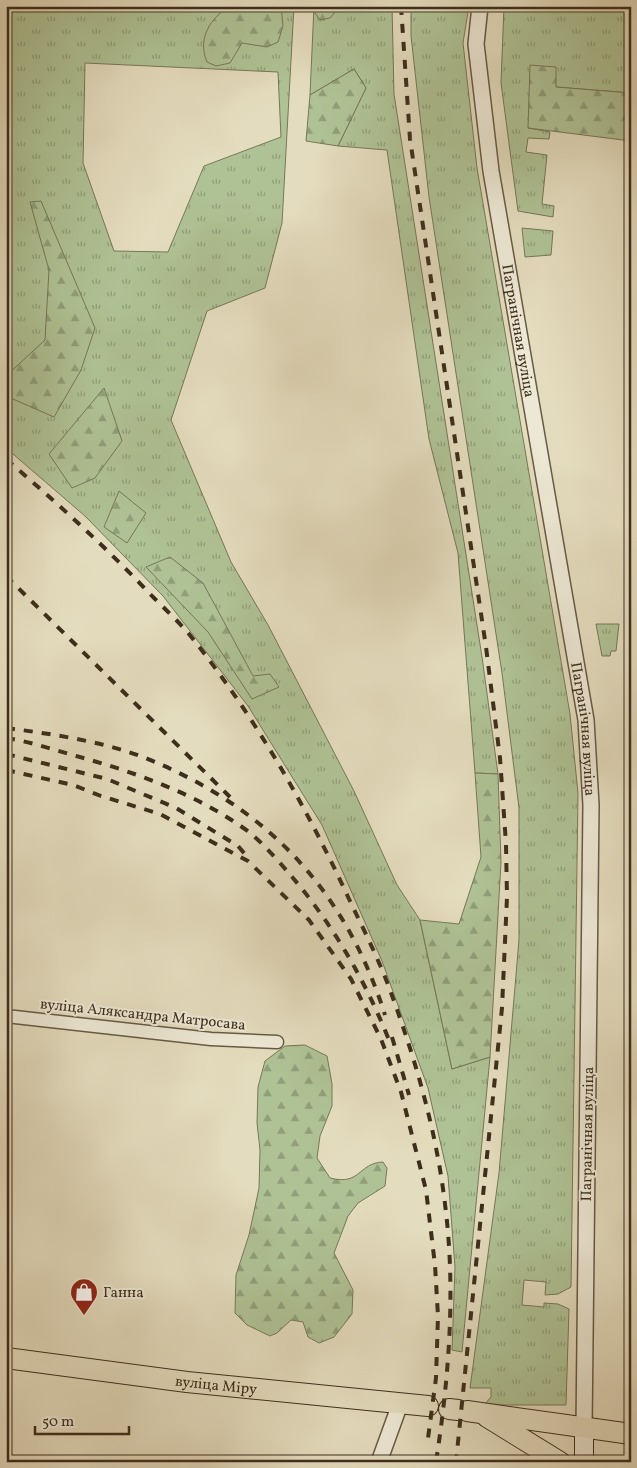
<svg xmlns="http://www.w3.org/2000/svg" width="637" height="1468" viewBox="0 0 637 1468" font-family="Vollkorn,serif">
<defs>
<pattern id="grass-tufts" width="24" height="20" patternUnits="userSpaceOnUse" patternTransform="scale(1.25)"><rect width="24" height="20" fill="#afc295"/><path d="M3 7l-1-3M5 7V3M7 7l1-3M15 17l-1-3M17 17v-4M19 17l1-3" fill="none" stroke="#909e79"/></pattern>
<pattern id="forest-firs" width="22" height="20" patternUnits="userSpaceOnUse" patternTransform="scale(1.25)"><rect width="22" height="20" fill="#afc295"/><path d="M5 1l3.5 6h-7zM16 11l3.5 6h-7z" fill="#909e79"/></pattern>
</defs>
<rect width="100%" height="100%" fill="#e4dcbe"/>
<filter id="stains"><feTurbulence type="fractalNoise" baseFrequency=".004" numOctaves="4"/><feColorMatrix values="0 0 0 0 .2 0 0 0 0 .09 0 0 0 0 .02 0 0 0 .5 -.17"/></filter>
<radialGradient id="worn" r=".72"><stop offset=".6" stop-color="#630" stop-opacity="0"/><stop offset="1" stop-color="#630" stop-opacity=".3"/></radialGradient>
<!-- grass -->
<path fill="url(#grass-tufts)" stroke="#767858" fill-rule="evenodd" d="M 6,6 L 294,6 L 282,223 L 265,288 L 207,311 L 171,420 L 231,562 L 268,625 L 354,791 L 397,885 L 420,920 L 452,1069 L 490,1057 L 462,1352 L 452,1350 L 455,1267 L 448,1176 L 428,1088 L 382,961 L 322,825 L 248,706 L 163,596 L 85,516 L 6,448 ZM 85,63 L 278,72 L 281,137 L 204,166 L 168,252 L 114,251 L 83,163 Z
M 314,6 L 392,6 L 394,94 L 482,657 L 498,774 L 475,773 L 458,553 L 429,439 L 387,150 L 338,146 L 366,88 L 354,69 L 310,95 Z
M 411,6 L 469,6 L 463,43 L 477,168 L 570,714 L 578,793 L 571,1287 L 558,1294 L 545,1295 L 546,1282 L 524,1280 L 522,1305 L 544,1307 L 544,1303 L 558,1304 L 569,1309 L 566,1405 L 484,1405 L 491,1397 L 491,1388 L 470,1388 L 499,1173 L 519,940 L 519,808 L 502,673 L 429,197 L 411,36 Z
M 504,6 L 631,6 L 631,93 L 556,87 L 528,128 L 550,132 L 549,139 L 528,138 L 526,152 L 547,155 L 542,204 L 554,206 L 553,217 L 518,211 L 501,83 Z
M 522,228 L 553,231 L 551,255 L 525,257 Z
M 596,624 L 619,624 L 616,651 L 611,651 L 610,656 L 602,656 Z"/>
<!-- forest -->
<path fill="url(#forest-firs)" stroke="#767858" d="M 231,6 L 281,6 L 283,26 L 278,42 L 267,47 L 242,43 L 230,63 L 216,66 L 207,62 C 197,39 210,17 231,6 Z
M 314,6 L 340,6 L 330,18 L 320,20 L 313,10 Z
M 530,65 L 556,67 L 556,87 L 631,93 L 631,141 L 528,128 Z
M 354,69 L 366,88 L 338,146 L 306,141 L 310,95 Z
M 41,201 L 95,328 L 81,370 L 54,417 L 6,396 L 6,376 L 45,340 L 49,270 L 30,202 Z
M 104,388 L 122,441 L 95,478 L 72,488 L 49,454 Z
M 119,491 L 146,513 L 127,543 L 104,527 Z
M 170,557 L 203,583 L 253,676 L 270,674 L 279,687 L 252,699 L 208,632 L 146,567 Z
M 475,773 L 498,774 L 501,862 L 490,1057 L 452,1069 L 420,920 L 459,924 L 481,857 Z
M 305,1045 L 327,1056 L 332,1084 L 332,1106 L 320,1136 L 317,1158 L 330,1178 C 361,1186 358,1163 383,1162 L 387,1168 L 385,1186 L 358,1203 L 348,1216 L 334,1253 L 353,1290 L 352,1314 L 334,1337 L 319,1343 L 308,1337 L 303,1322 L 291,1320 L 277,1333 L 270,1336 L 247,1325 L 235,1313 L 236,1275 L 249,1235 L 259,1188 L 260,1150 L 257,1123 L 258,1087 L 265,1061 L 285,1046 Z"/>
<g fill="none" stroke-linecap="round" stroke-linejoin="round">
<!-- minor casing -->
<g stroke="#675a44" stroke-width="15">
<path id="minor" d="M 6,1016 L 211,1039 L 277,1042"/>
</g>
<!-- tertiary casing -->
<g stroke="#675a44" stroke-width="18">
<g id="tertiary">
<path id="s1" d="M 480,6 L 476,44 L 491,171 L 586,720 L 591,805 L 584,1428"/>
<path d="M 379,1462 L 400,1404"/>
</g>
</g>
<!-- secondary casing -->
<g stroke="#3d2e1c" stroke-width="20">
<path id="secondary" d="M 584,1428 L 584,1462"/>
</g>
<!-- primary casing -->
<g stroke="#3d2e1c" stroke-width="22">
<g id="primary">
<path id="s2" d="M 6,1358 L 187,1382 L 428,1406"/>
<path d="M 449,1409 L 458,1410"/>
<path d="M 467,1411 L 631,1434"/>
<path d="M 487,1417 L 560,1462"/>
</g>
</g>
<!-- minor -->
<use href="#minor" stroke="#ede8d5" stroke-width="12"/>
<!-- tertiary -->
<use href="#tertiary" stroke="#ede8d5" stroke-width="15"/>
<!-- secondary -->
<use href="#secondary" stroke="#ede8d5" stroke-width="18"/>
<!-- primary -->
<use href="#primary" stroke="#e4dcbe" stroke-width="20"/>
<!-- rail -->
<path stroke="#3d2e1c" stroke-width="4" stroke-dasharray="9 9" stroke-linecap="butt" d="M 401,6 L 410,139 L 486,647 L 500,758 L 506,844 L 507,897 L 502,1008 L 456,1462
M 6,459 C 57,503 107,548 153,597 C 165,609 178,621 189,634 C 254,715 305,804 349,899 C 362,926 376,954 387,982 C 414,1054 436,1128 445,1204 C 456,1290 449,1377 436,1462
M 6,576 L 230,797
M 6,728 C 52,734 100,741 143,757 C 266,806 345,889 385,1015
M 6,738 C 27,741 48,748 69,754 C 132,771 196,793 249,832 C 265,845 280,863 293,878 C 336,929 367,984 391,1045
M 6,754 L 107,779 L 176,808 L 238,846 L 250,860
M 6,770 L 73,785 L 101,796 L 160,814 L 248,861 L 309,920 L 351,979 L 381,1039 L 401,1092 L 426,1190 L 435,1265 L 438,1316 L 436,1378 L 427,1446
M 392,1037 L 409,1095"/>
</g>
<!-- icons -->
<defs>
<g id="shop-pin" transform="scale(1.4375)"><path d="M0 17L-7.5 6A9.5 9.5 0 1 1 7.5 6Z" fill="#8f2418" stroke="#ede8d5"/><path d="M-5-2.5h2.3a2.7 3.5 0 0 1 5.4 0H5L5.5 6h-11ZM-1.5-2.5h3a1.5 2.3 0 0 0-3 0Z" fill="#fff"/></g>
</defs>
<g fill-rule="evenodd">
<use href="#shop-pin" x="84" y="1292"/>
</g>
<g text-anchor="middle" stroke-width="4" stroke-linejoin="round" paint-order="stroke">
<!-- street labels -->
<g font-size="15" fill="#3d2e1c" stroke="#ede8d5">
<text dy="5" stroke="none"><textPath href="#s1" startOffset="328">Пагранічная вуліца</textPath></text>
<text dy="5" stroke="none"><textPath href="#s1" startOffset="732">Пагранічная вуліца</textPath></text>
<text transform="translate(143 1014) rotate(6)" y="5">вуліца Аляксандра Матросава</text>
<text transform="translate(587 1134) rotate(-89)" y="5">Пагранічная вуліца</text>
<text dy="5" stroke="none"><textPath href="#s2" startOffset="212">вуліца Міру</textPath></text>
</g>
<!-- poi labels -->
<g font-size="15" fill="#3d2e1c" stroke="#ede8d5" text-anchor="start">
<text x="103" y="1297">Ганна</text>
</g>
</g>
<!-- margin -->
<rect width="637" height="1468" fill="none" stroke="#e4dcbe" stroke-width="25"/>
<rect x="8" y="8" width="622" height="1453" fill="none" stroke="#3d2e1c" stroke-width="2.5"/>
<rect x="12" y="12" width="612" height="1443" fill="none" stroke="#3d2e1c"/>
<!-- scale -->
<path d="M35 1426v8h94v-8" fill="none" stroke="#3d2e1c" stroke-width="2.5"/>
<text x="42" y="1426" font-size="15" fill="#3d2e1c" stroke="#ede8d5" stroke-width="4" paint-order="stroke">50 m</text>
<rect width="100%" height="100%" filter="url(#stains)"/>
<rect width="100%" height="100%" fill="url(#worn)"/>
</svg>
